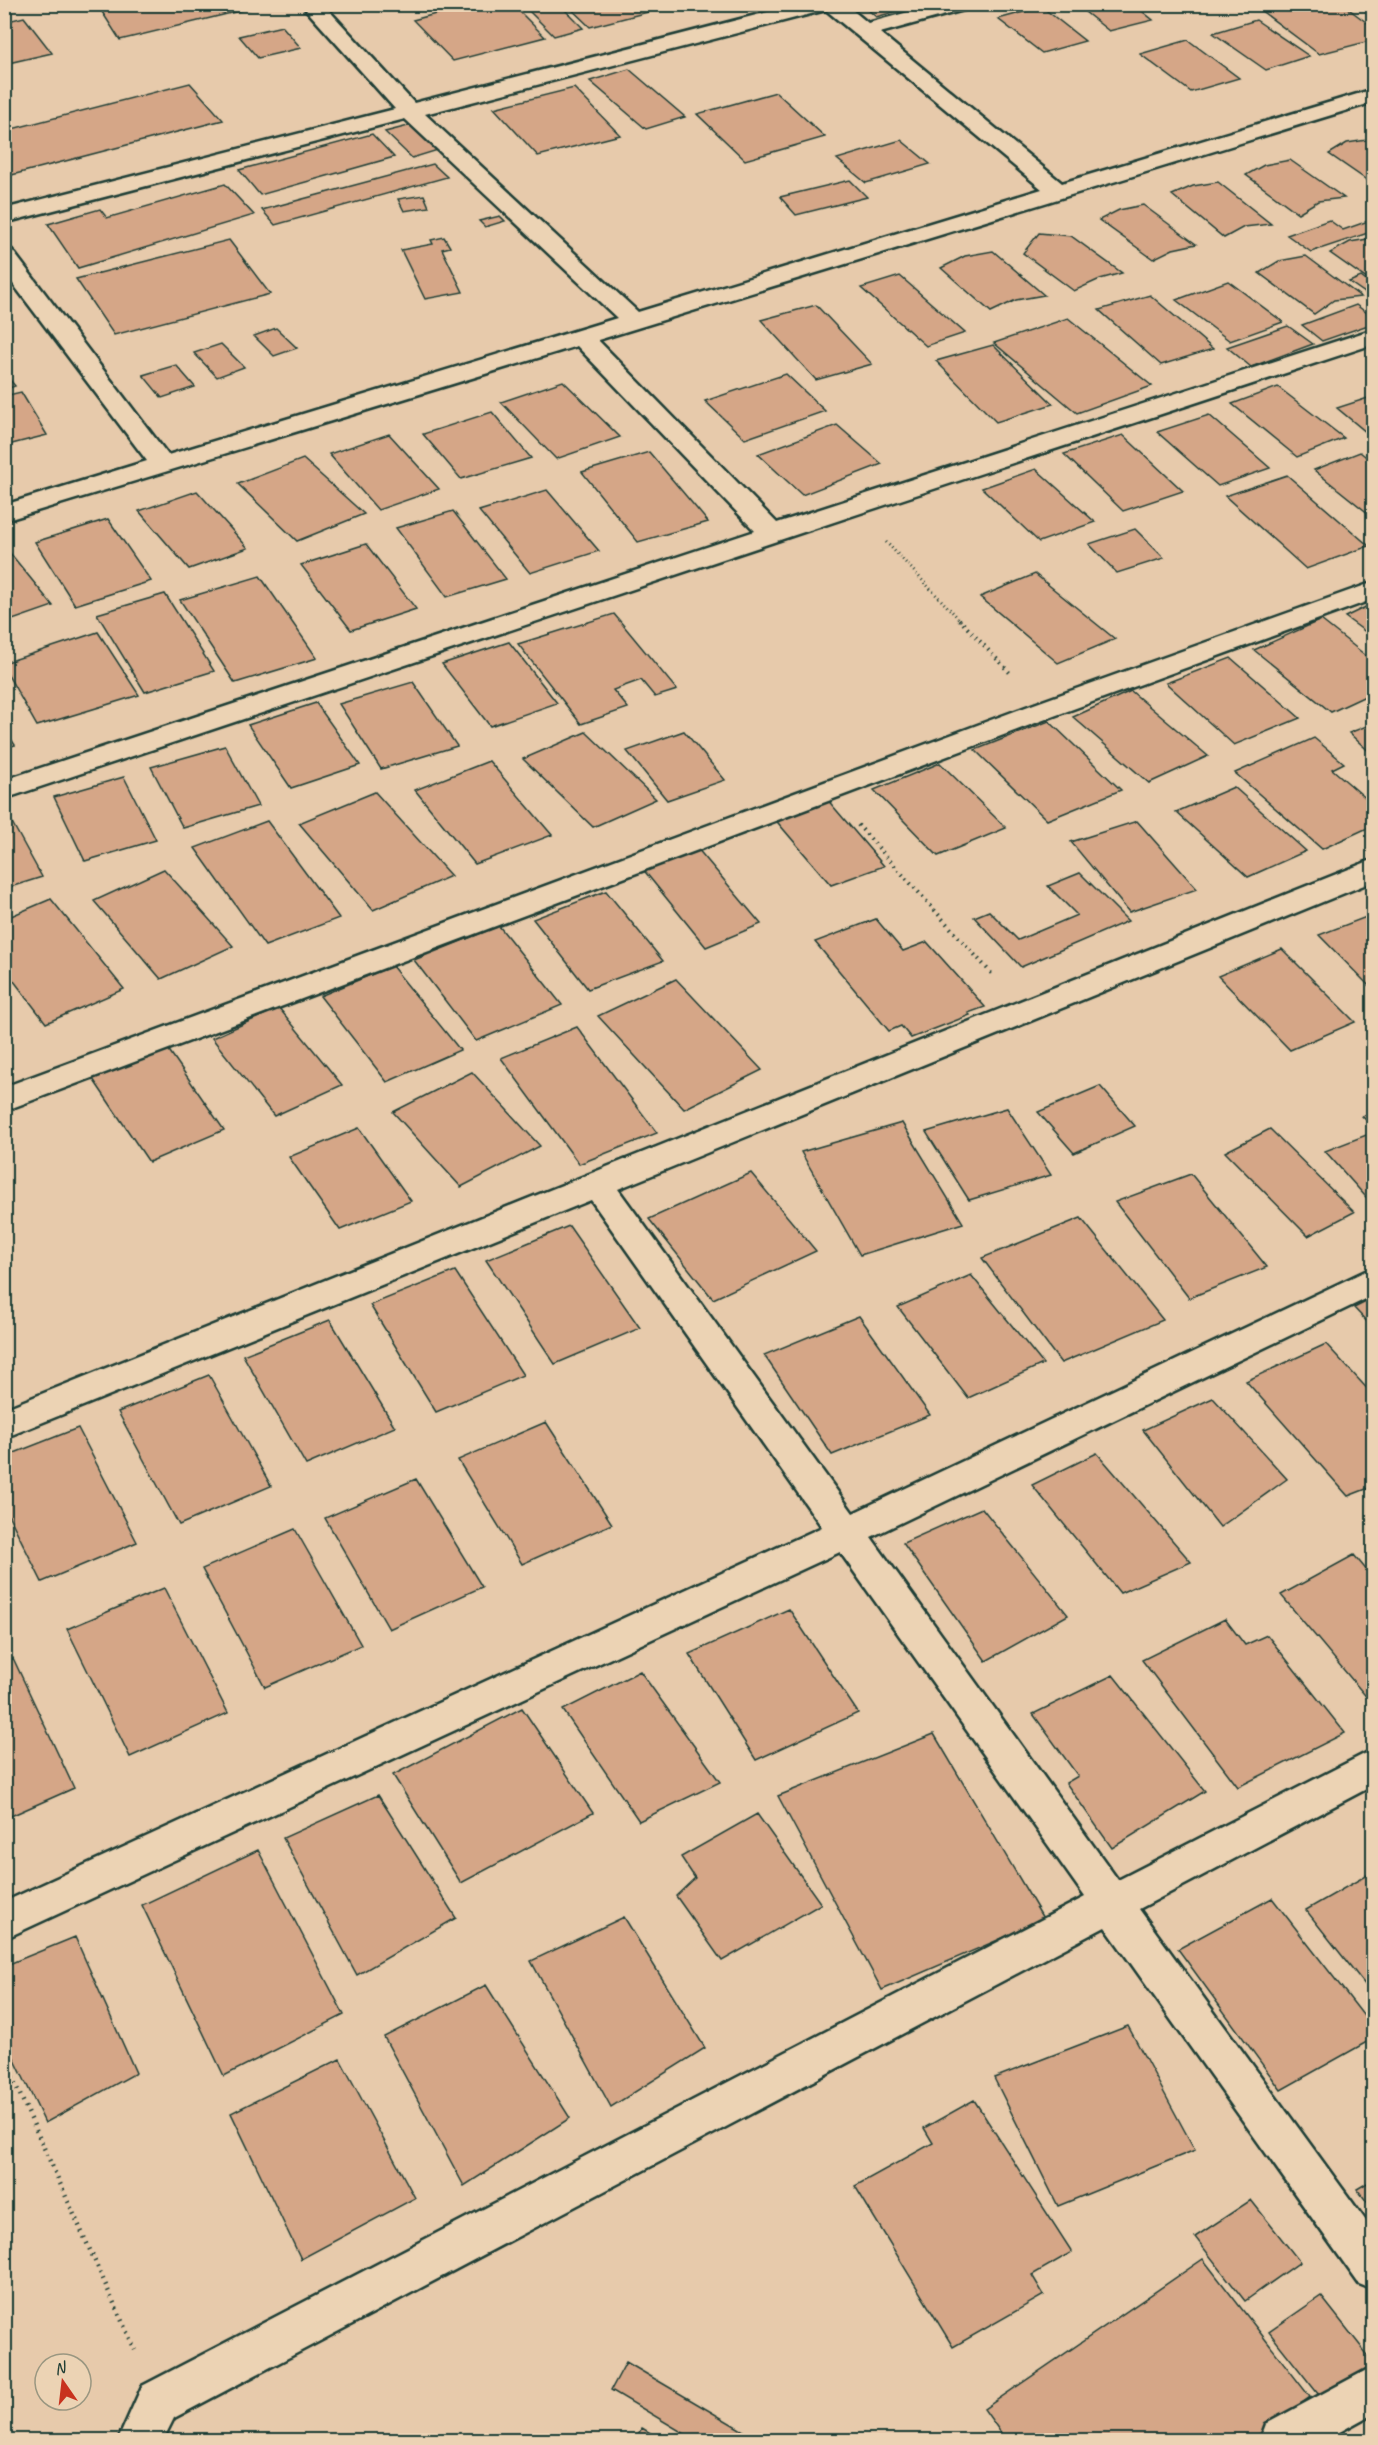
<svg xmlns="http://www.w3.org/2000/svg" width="1378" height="2445" viewBox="0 0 1378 2445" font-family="Caveat,sans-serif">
<rect width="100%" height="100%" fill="#e7caab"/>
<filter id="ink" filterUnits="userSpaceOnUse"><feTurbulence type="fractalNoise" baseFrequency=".0167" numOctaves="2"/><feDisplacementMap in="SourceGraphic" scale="12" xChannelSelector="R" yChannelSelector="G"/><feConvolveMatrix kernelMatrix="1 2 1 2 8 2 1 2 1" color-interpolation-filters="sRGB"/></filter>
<g filter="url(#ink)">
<!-- building -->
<path fill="#d5a687" stroke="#1f3d34" stroke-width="1.5" d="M 97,4 L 254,4 L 256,7 L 120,40 Z
M 474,4 L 512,4 L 545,37 L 453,61 L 413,20 Z
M 522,4 L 559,4 L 583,28 L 554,36 Z
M 566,4 L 679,4 L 590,27 Z
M 862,4 L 922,4 L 876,17 Z
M 1075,4 L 1133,4 L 1153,20 L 1109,31 Z
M 1252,4 L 1342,4 L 1374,28 L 1374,40 L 1319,54 Z
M 1042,7 L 1085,41 L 1042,53 L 998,19 Z
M 24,17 L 52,53 L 4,64 L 4,22 Z
M 1256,20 L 1309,56 L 1266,70 L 1213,33 Z
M 282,26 L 301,48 L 258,58 L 239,36 Z
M 1188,40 L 1239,78 L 1191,92 L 1140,54 Z
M 629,69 L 685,117 L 646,129 L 590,81 Z
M 190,83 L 223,120 L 4,177 L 4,131 Z
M 574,88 L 620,135 L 538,156 L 494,108 Z
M 776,92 L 825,137 L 745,160 L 697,114 Z
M 412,125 L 438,150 L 412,158 L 385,132 Z
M 372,134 L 394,157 L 260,195 L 239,170 Z
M 1373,139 L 1374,185 L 1329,154 L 1347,143 Z
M 901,140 L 930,164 L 866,183 L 837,159 Z
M 1290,160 L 1344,198 L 1318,201 L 1298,213 L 1246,175 L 1264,165 Z
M 433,164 L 447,177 L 275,225 L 262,210 Z
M 850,180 L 867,197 L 796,215 L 780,197 Z
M 1218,182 L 1271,224 L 1244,227 L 1224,238 L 1172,195 L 1193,186 Z
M 225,184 L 254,215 L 78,268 L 48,224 L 100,209 L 107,218 Z
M 424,195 L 429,207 L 404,211 L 398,199 Z
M 1143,205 L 1196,244 L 1173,249 L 1153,259 L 1099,220 L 1119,210 Z
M 500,216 L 505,221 L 485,227 L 479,221 Z
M 1329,220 L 1343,230 L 1371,220 L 1374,221 L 1374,231 L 1311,252 L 1287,235 Z
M 1039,233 L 1071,236 L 1122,273 L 1100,279 L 1074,291 L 1023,253 Z
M 444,237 L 450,247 L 442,249 L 463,292 L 425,299 L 401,250 L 433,244 L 431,240 Z
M 1374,238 L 1374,284 L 1330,253 L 1350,242 Z
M 229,240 L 270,294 L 114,335 L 76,279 Z
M 993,251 L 1044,295 L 1016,300 L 991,312 L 941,268 L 965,256 Z
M 1306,256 L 1361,297 L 1334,300 L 1314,314 L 1259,273 L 1279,261 Z
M 900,276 L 965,333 L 926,346 L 861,288 Z
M 1361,277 L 1374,287 L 1374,299 L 1349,282 Z
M 1228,281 L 1283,322 L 1230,341 L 1176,300 Z
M 1150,295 L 1213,349 L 1161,365 L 1099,310 Z
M 816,305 L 872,364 L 816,380 L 761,320 Z
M 1356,305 L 1374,318 L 1374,323 L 1322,341 L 1302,325 Z
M 1068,318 L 1152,386 L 1077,413 L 994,343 Z
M 1288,326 L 1313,344 L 1251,367 L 1227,347 Z
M 276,328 L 297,348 L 274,356 L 254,336 Z
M 221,344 L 244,367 L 217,377 L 194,353 Z
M 993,345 L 1053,404 L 996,422 L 936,361 Z
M 176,365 L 195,387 L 162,398 L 143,375 Z
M 4,373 L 15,386 L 4,390 Z
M 786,374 L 825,411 L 745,439 L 705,401 Z
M 563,381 L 620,437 L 556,459 L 501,402 Z
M 1278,387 L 1344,438 L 1297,457 L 1232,404 Z
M 21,392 L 47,435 L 4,446 L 4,396 Z
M 1374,396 L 1374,436 L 1372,437 L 1337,408 Z
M 492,412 L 531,458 L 461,479 L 423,434 Z
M 1209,415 L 1270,468 L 1218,486 L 1157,432 Z
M 837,425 L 882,464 L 802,495 L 758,454 Z
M 389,434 L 439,489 L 378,510 L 329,454 Z
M 1123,435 L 1183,491 L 1123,511 L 1064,454 Z
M 649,452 L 708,522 L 638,542 L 582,472 Z
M 1360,452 L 1374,463 L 1374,518 L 1314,470 Z
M 303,459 L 364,514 L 297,541 L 238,484 Z
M 1036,469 L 1095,522 L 1039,542 L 982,488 Z
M 1287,475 L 1369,546 L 1306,569 L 1225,496 Z
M 547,490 L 599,551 L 530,573 L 479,511 Z
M 197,491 L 248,548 L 189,569 L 139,511 Z
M 453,511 L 506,579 L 447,597 L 396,528 Z
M 108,519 L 151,581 L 75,605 L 35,542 Z
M 1135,529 L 1164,558 L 1117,573 L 1089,544 Z
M 366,544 L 416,609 L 351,630 L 301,565 Z
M 10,553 L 53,606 L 4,623 L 4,555 Z
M 1035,574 L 1115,639 L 1058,663 L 980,597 Z
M 260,576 L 317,658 L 235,683 L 180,600 Z
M 165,594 L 214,671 L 145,692 L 97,614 Z
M 1374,603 L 1374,638 L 1345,617 Z
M 614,614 L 677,690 L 655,697 L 641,680 L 613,690 L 628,708 L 581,724 L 518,644 Z
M 1321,620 L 1374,662 L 1374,692 L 1331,712 L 1254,650 Z
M 98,632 L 139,695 L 37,726 L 4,668 L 4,663 Z
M 509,642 L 557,703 L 490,726 L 442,664 Z
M 1231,658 L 1300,718 L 1234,745 L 1166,683 Z
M 413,682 L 457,746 L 381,769 L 339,704 Z
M 1131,691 L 1208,756 L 1149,783 L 1073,717 Z
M 316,703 L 360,765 L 291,788 L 248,725 Z
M 1049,721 L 1121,790 L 1047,820 L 975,750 Z
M 1374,723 L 1374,756 L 1349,733 Z
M 4,728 L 15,745 L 4,748 Z
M 684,731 L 725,780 L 667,800 L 627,751 Z
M 586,732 L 656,799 L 593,827 L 523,759 Z
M 1314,738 L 1344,763 L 1332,769 L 1369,801 L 1374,799 L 1374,825 L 1322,849 L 1235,773 Z
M 225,746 L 258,806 L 183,828 L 151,767 Z
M 489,761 L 552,835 L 475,864 L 415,790 Z
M 940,763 L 1006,828 L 938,856 L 874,790 Z
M 124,777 L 156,840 L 85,861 L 54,797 Z
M 1234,787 L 1306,851 L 1248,877 L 1176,812 Z
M 375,792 L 451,876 L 373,910 L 299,823 Z
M 826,798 L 884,866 L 831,885 L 773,817 Z
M 9,817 L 42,877 L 4,889 L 4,819 Z
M 267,821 L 339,918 L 265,946 L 195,848 Z
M 1137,821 L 1197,889 L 1129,912 L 1071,842 Z
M 697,848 L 761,924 L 706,947 L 642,868 Z
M 164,869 L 233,946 L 161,979 L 94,901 Z
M 1080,873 L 1128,921 L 1021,967 L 974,917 L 989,911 L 1018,940 L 1077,915 L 1048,886 Z
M 606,891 L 663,961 L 588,989 L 533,919 Z
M 51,899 L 124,989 L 46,1023 L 4,968 L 4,919 Z
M 1374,914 L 1374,991 L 1319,935 Z
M 876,919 L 903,951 L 927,942 L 985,1007 L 968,1013 L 970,1015 L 911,1038 L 901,1026 L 889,1031 L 815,942 Z
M 499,926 L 562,1005 L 476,1041 L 414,960 Z
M 1282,949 L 1355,1022 L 1290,1050 L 1218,976 Z
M 392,966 L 460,1050 L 387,1082 L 320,996 Z
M 676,979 L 762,1070 L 684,1109 L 598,1016 Z
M 279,1008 L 342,1085 L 274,1116 L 212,1038 Z
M 577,1027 L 657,1133 L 579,1164 L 501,1058 Z
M 168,1049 L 224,1130 L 149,1162 L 93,1079 Z
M 472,1072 L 540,1146 L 461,1187 L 393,1112 Z
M 1100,1086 L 1135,1126 L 1074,1153 L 1038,1112 Z
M 1007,1108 L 1051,1175 L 969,1200 L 926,1132 Z
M 1374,1112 L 1374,1128 L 1362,1116 Z
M 902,1123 L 963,1223 L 860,1255 L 801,1152 Z
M 359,1128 L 411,1201 L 340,1230 L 289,1157 Z
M 1270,1129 L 1354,1212 L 1308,1236 L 1225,1152 Z
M 1374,1132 L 1374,1206 L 1325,1151 Z
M 751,1173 L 816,1251 L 713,1299 L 649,1219 Z
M 1191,1174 L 1267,1267 L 1189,1298 L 1115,1202 Z
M 1081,1218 L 1163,1320 L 1061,1363 L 982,1258 Z
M 569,1226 L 640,1328 L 555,1364 L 486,1260 Z
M 455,1271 L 523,1375 L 436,1412 L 370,1305 Z
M 971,1275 L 1043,1364 L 968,1398 L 898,1307 Z
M 1374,1298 L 1374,1329 L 1354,1308 Z
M 859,1316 L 930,1415 L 832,1455 L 764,1355 Z
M 330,1320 L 395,1427 L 306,1465 L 243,1355 Z
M 1326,1344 L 1374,1396 L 1374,1486 L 1348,1496 L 1246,1381 Z
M 209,1375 L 271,1486 L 179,1525 L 118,1412 Z
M 1213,1398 L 1287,1479 L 1220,1527 L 1143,1430 Z
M 546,1422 L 612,1524 L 522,1564 L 458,1460 Z
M 78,1428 L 137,1542 L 42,1582 L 4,1506 L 4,1457 Z
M 1097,1453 L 1191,1562 L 1120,1593 L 1032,1485 Z
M 416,1479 L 482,1587 L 389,1629 L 325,1518 Z
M 982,1508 L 1068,1615 L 986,1661 L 903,1543 Z
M 295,1529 L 361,1645 L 265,1687 L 202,1569 Z
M 1354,1555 L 1374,1579 L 1374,1706 L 1281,1595 Z
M 164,1588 L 228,1713 L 130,1757 L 67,1629 Z
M 789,1609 L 858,1713 L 756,1760 L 689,1654 Z
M 1225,1619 L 1245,1645 L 1267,1635 L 1345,1733 L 1238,1787 L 1142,1660 Z
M 13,1658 L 74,1788 L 4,1819 L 4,1662 Z
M 640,1671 L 720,1782 L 639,1821 L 563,1710 Z
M 1113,1675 L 1205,1791 L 1112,1848 L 1066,1783 L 1078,1776 L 1033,1714 Z
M 522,1708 L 593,1813 L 461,1883 L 393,1775 Z
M 934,1734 L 1044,1920 L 882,1990 L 778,1796 Z
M 378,1795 L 456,1918 L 357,1975 L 283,1838 Z
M 757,1814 L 821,1904 L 722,1961 L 676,1896 L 695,1878 L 681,1857 Z
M 258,1850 L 344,2015 L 224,2076 L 142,1905 Z
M 1374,1871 L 1374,1996 L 1306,1910 Z
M 1272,1898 L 1374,2029 L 1374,2038 L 1281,2090 L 1178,1949 Z
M 624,1917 L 705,2048 L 611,2107 L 531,1961 Z
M 75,1937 L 136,2073 L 45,2123 L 4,2037 L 4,1966 Z
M 486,1985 L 570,2118 L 464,2186 L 384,2037 Z
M 1128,2026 L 1195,2150 L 1058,2206 L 994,2078 Z
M 340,2059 L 415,2198 L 301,2259 L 231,2113 Z
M 974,2100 L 1072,2252 L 1032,2275 L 1044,2295 L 953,2347 L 855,2186 L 933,2143 L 924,2128 Z
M 1374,2179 L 1374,2211 L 1357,2189 Z
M 1251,2200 L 1300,2262 L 1245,2301 L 1195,2237 Z
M 1203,2259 L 1310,2397 L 1251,2440 L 1006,2440 L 984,2409 Z
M 1321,2296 L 1374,2363 L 1374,2378 L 1330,2409 L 1269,2332 Z
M 626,2362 L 759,2440 L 695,2440 L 611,2390 Z
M 642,2428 L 662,2440 L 634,2440 Z"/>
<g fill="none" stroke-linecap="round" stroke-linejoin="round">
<!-- street casing -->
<g stroke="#1f3d34" stroke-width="5">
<path id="street" d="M 301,4 L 323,4 L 414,103 L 799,4 L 845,4 L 868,23 L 938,4 L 974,4 L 971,8 L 880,33 L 1062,183 L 1374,89 L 1374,102 L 598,340 L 777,523 L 1374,329 L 1374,344 L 861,513 L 4,799 L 4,780 L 755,531 L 577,346 L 4,521 L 4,505 L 147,461 L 4,272 L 4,248 L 12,250 L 168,455 L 617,318 L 405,119 L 4,223 L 4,209 L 395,109 ZM 826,10 L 1042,189 L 638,312 L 425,114 Z
M 1374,582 L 1374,599 L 1054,716 L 4,1111 L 4,1087 L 1034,704 Z
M 1374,859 L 1374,881 L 618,1189 L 853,1513 L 1374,1267 L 1374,1295 L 871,1537 L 1118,1880 L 1374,1749 L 1374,1785 L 1139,1909 L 1374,2232 L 1374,2290 L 1359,2284 L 1105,1927 L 174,2418 L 163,2440 L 118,2440 L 142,2386 L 1085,1897 L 840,1552 L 4,1939 L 4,1902 L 822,1527 L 591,1200 L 4,1438 L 4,1409 Z
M 1374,2366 L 1374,2413 L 1325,2440 L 1260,2440 L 1266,2424 Z"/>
</g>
<!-- path-far2 -->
<path stroke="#1f3d34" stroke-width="3" stroke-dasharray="1 3" stroke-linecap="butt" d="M 886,542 L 961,621"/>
<!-- path-far1 -->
<path stroke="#1f3d34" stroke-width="4" stroke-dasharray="1.5 4.5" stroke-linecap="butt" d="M 959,619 L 1011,674
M 858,825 L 992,974"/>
<!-- path -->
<path stroke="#1f3d34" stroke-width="4.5" stroke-dasharray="1.5 5" stroke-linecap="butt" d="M 4,2059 L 135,2350"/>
<!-- street -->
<use href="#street" fill="#ecd3b4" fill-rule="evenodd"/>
</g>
</g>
<!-- margin -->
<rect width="1378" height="2445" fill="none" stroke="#ecd3b4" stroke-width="24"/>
<rect x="12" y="12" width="1354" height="2421" fill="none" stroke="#1f3d34" stroke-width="2" filter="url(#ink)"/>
<!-- north arrow -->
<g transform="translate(63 2382) rotate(346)"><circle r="28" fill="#ecd3b4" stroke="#9a9781" stroke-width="1.5"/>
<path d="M0-4.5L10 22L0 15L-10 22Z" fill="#c8321e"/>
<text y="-9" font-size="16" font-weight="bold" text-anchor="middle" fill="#1f3d34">N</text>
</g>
</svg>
